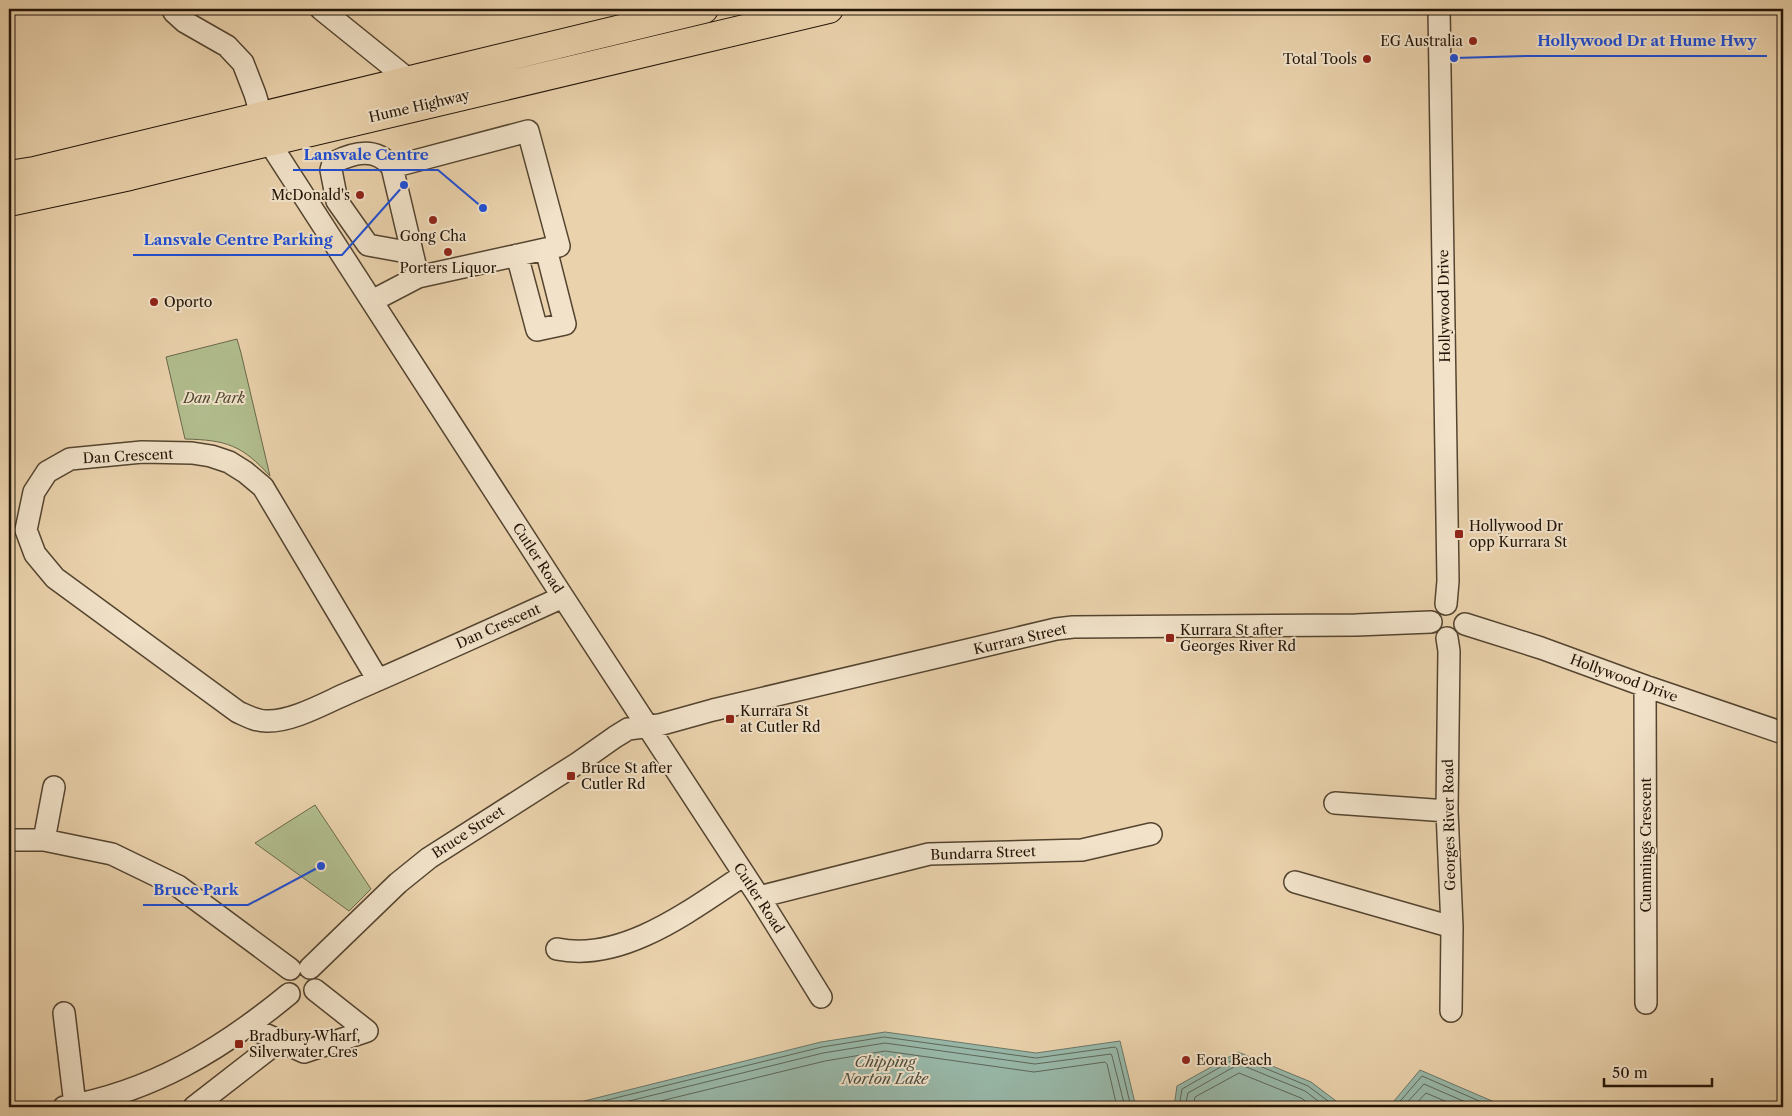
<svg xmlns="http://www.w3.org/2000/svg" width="1792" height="1116" viewBox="0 0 1792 1116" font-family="'Libre Caslon Text',serif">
<rect width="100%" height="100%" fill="#ead2ac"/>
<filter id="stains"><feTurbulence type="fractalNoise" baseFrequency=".004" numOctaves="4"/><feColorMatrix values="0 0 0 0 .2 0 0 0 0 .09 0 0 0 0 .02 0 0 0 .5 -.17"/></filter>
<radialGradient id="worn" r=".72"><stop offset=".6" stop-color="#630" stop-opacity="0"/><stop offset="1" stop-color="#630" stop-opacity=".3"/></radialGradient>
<!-- green -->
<path fill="#b1bd8e" stroke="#6a684a" d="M 237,339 L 241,353 L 270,476 C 242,445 226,440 185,439 L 166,357 Z
M 315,805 L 371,889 L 349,911 L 255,843 Z"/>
<!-- water -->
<path fill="#98b8a9" stroke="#697668" d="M 885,1032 L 1036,1053 L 1120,1041 L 1136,1107 L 560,1107 L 821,1042 Z
M 1238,1052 L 1311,1082 L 1344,1107 L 1174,1107 L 1177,1086 Z
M 1420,1070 L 1506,1107 L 1389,1107 Z"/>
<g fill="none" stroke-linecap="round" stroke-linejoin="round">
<!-- shore -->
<path stroke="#5d6658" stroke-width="1" d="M 579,1107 L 822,1047 L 884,1037 L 1036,1058 L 1115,1047 L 1117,1049 L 1131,1107
M 605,1107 L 823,1053 L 885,1043 L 1035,1064 L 1111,1054 L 1112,1056 L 1125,1107
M 636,1107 L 825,1061 L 885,1051 L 1034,1072 L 1105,1062 L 1107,1064 L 1117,1107
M 1179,1107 L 1182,1089 L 1238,1057 L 1308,1086 L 1336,1107
M 1185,1107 L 1188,1093 L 1239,1064 L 1305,1091 L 1326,1107
M 1193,1107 L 1195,1097 L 1239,1073 L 1301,1098 L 1314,1107
M 1395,1107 L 1422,1076 L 1493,1107
M 1403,1107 L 1424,1084 L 1477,1107
M 1413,1107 L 1426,1093 L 1459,1107"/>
<!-- minor casing -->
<g stroke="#544430" stroke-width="24">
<path id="minor" d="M 174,9 L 174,12 L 185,22 L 227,46 L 243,63 L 255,94 L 269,142 L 563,597 L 759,897 L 821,997
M 321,9 L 409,80
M 1439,9 L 1448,581 L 1446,604
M 392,167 C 376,147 354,152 333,163 L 331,170 L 337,201 L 368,245 L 412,253
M 517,255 L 537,330 L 565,324 L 546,249
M 372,301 L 418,277 L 559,246 L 528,131 L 392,167 L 418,277
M 1465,624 L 1541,648 L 1645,686 L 1783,733
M 1447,638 L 1449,651 L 1447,811 L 1452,927 L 1451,1011
M 378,680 L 263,487 L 245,472 L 229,462 L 211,456 L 192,453 L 142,452 L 70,459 L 47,472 L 34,492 L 26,530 L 35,554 L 55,578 L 238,712 C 247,716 256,721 266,721 C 292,722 325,703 348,693 C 420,662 492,629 563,597
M 1645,686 L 1646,1003
M 1335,803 L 1447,811
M 9,840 L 44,840 L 112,854 L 178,886 L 290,969
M 44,840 L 54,787
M 1295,882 L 1452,927
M 759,897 L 929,854 L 1082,850 L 1151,834
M 557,949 C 623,963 692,909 744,875
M 310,968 L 398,883 L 429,858 L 578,763 L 615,737 L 628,729 L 659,725 L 713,710 L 1056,629 L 1073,627 L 1356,625 L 1431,622
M 64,1013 L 75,1105
M 250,1024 L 258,1031 L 304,1052 L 367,1031 L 315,990
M 64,1107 C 151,1092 221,1050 289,994
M 194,1107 L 270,1048 L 276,1041"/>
</g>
<!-- highway casing -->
<g stroke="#221407" stroke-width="30">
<path id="highway" d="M 9,175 L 34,171 L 704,9
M 9,202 L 130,176 L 252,146 L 829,9"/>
</g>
<!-- minor -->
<use href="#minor" stroke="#f1e2c9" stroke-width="21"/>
<!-- highway -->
<use href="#highway" stroke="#ead2ac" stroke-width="28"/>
</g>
<!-- markers -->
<g fill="#8f2418" stroke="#f1e2c9" stroke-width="2">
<circle cx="1473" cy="41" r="5"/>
<circle cx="1367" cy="59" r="5"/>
<circle cx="360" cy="195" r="5"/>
<circle cx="433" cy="220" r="5"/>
<circle cx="448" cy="252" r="5"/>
<circle cx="154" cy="302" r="5"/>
<rect x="1454" y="529" width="10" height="10" rx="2.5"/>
<rect x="1165" y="633" width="10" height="10" rx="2.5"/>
<rect x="725" y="714" width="10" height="10" rx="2.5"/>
<rect x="566" y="771" width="10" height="10" rx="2.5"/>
<rect x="234" y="1039" width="10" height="10" rx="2.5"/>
<circle cx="1186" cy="1060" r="5"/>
</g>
<g text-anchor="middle" stroke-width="4" stroke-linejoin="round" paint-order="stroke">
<!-- poi labels -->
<g font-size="14" fill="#221407" stroke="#f1e2c9" text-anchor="start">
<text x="1463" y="46" text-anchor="end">EG Australia</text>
<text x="1357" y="64" text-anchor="end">Total Tools</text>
<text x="350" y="200" text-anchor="end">McDonald's</text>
<text x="433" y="241" text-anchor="middle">Gong Cha</text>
<text x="448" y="273" text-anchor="middle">Porters Liquor</text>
<text x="164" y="307">Oporto</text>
<text x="1469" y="531">Hollywood Dr<tspan x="1469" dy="16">opp Kurrara St</tspan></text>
<text x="1180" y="635">Kurrara St after<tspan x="1180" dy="16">Georges River Rd</tspan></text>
<text x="740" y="716">Kurrara St<tspan x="740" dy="16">at Cutler Rd</tspan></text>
<text x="581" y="773">Bruce St after<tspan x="581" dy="16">Cutler Rd</tspan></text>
<text x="249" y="1041">Bradbury Wharf,<tspan x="249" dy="16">Silverwater Cres</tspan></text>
<text x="1196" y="1065">Eora Beach</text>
</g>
<!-- street labels -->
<g font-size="14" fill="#221407" stroke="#f1e2c9">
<text transform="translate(419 106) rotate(-13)" y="5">Hume Highway</text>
<text transform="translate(1444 306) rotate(-91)" y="5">Hollywood Drive</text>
<text transform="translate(128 456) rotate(-3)" y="5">Dan Crescent</text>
<text transform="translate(538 558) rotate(57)" y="5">Cutler Road</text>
<text transform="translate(498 626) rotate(-24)" y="5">Dan Crescent</text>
<text transform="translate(1020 639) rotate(-13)" y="5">Kurrara Street</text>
<text transform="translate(1624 678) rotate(20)" y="5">Hollywood Drive</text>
<text transform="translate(1449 825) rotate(-91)" y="5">Georges River Road</text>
<text transform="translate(468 832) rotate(-33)" y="5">Bruce Street</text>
<text transform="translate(1646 845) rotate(-90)" y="5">Cummings Crescent</text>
<text transform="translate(983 853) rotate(-2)" y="5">Bundarra Street</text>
<text transform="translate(759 898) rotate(57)" y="5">Cutler Road</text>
</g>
<!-- park labels -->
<g font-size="14" font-style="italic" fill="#4d4730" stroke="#f1e2c9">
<text x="214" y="403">Dan Park</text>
</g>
<!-- water labels -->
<g font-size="15" font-style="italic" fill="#4b4d40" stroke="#f1e2c9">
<text x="885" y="1067">Chipping<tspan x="885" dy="17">Norton Lake</tspan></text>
</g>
</g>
<!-- callouts -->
<path fill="none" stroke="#1d4ed8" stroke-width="2" d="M1454 58L1527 56H1767M483 208L438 170H293M404 185L342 255H133M321 866L248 905H143"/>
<g fill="#1d4ed8" stroke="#f1e2c9" stroke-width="2">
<circle cx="1454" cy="58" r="5"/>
<circle cx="483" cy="208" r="5"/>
<circle cx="404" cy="185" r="5"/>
<circle cx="321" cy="866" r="5"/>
</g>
<g font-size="15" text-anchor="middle" font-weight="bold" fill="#1d4ed8" stroke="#f1e2c9" stroke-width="4" stroke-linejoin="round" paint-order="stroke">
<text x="1647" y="46">Hollywood Dr at Hume Hwy</text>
<text x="366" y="160">Lansvale Centre</text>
<text x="238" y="245">Lansvale Centre Parking</text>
<text x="196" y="895">Bruce Park</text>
</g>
<!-- margin -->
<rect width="1792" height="1116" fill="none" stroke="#ead2ac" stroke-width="30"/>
<rect x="10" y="10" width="1772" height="1096" fill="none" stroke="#221407" stroke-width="2.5"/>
<rect x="15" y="15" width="1762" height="1086" fill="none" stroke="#221407"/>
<!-- scale -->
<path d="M1604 1078v8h108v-8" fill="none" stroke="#221407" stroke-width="2.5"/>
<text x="1612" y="1078" font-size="15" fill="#221407" stroke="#f1e2c9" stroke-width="4" paint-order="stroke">50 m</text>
<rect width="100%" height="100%" filter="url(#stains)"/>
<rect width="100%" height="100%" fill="url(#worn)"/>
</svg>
